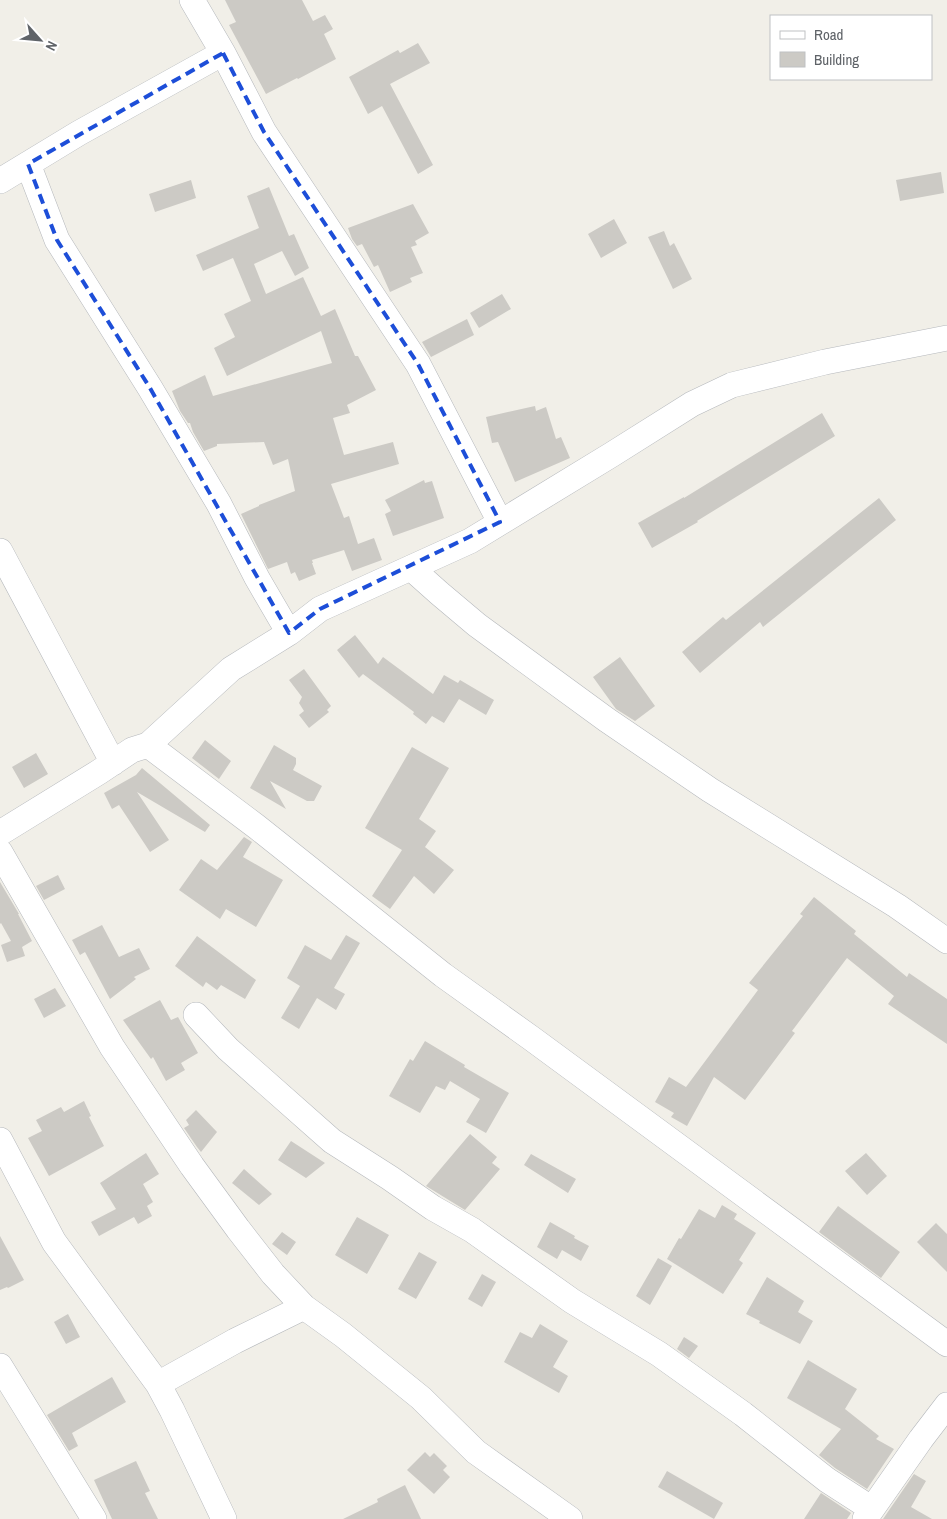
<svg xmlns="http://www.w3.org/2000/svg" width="947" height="1519" viewBox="0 0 947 1519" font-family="'Archivo Narrow',sans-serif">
<rect width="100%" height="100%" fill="#f1efe8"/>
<!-- building -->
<path fill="#cccac5" d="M 225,0 L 302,0 L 313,21 L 325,15 L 333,29 L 324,34 L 336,59 L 298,79 L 297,78 L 266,94 L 229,25 L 236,22 Z
M 418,43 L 430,63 L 390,84 L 433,165 L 418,174 L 382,106 L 368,114 L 349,77 L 398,50 L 400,53 Z
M 941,172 L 944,193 L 900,201 L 896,180 Z
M 191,180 L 196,198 L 155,212 L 149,194 Z
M 269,187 L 289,236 L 294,234 L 309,268 L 295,276 L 282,251 L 254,264 L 266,294 L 303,277 L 321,316 L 335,309 L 355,356 L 358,356 L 376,390 L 347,405 L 350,413 L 333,418 L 344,455 L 393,442 L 399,464 L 331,484 L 344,518 L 349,516 L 358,544 L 374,538 L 382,560 L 352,571 L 344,550 L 312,560 L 313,563 L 312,563 L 316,574 L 299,581 L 295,572 L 291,574 L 287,562 L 268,569 L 241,514 L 259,506 L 259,505 L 295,491 L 288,459 L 273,465 L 264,442 L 217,444 L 217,446 L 204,451 L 193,432 L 190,423 L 188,423 L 180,411 L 172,391 L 205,375 L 213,396 L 332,363 L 321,331 L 227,376 L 214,348 L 235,337 L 224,314 L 251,301 L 233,258 L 203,271 L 196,255 L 259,228 L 247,196 Z
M 413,204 L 429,233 L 415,241 L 417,245 L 411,247 L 423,273 L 410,278 L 412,282 L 390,292 L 378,265 L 374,267 L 362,244 L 357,246 L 352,239 L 348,228 Z
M 614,219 L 627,243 L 601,258 L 588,234 Z
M 664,231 L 670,246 L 674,243 L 692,279 L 673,289 L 648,237 Z
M 502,294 L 511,309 L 479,328 L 470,313 Z
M 467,319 L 474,335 L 431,357 L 422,342 Z
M 535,406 L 536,411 L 546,407 L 556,439 L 561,437 L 570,458 L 515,482 L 498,442 L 492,443 L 486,417 Z
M 822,413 L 835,436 L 697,521 L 698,522 L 652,548 L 638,523 L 684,497 L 684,498 Z
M 424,480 L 425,483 L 432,481 L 444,518 L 393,536 L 385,514 L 391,511 L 385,500 Z
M 879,498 L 896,520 L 763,627 L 760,622 L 700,673 L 682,652 L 723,617 L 726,620 Z
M 355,635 L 378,664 L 383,657 L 433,694 L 444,675 L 458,683 L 460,680 L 494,700 L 486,715 L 459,699 L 444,723 L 432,716 L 426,724 L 413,714 L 414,712 L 363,674 L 359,678 L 337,650 Z
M 620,657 L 655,706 L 635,721 L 616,709 L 593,677 Z
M 304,669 L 331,706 L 327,710 L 329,712 L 309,728 L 299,715 L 304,711 L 299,703 L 302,697 L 289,680 Z
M 205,740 L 231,761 L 219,779 L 192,758 Z
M 274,745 L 296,758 L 296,764 L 293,770 L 322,786 L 314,801 L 307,801 L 270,781 L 286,809 L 250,788 Z
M 412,747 L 449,768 L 419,819 L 436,831 L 425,847 L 454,870 L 434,894 L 414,876 L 390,909 L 372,896 L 402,850 L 365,828 Z
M 36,753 L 48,774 L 24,788 L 12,767 Z
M 142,768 L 210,825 L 205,832 L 137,792 L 169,840 L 150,852 L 119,805 L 112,809 L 104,793 L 136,775 Z
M 244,837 L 252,842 L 243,857 L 283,880 L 256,927 L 226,909 L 220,919 L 179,890 L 201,859 L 217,870 Z
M 58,875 L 65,889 L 44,900 L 36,886 Z
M 0,882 L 19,914 L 18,914 L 32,941 L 22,947 L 25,956 L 7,962 L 1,945 L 11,941 L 1,923 L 0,924 Z
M 814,897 L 856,931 L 854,934 L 907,977 L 909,973 L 947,999 L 947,1044 L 888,1004 L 894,996 L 847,958 L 792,1031 L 795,1033 L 745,1100 L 714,1077 L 687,1126 L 671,1117 L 674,1113 L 655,1102 L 669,1077 L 686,1087 L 758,990 L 749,983 L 803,916 L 800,914 Z
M 102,925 L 119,957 L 139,948 L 150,969 L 134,977 L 136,979 L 110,999 L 85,952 L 80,955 L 72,940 Z
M 346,935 L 360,943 L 334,988 L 345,994 L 336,1010 L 317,998 L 299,1029 L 281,1018 L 300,986 L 287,978 L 305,945 L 331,960 Z
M 197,936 L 256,980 L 245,999 L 221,985 L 217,990 L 206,982 L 203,987 L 175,966 Z
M 55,988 L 66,1006 L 44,1018 L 34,999 Z
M 160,1000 L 171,1020 L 178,1017 L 198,1053 L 181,1063 L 185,1070 L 166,1081 L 153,1057 L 151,1059 L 123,1020 Z
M 425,1041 L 465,1065 L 464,1067 L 509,1093 L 486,1133 L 466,1122 L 480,1099 L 450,1081 L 445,1090 L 436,1086 L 420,1113 L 389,1096 L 410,1059 L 413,1061 Z
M 84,1101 L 91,1116 L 89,1117 L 104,1146 L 49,1176 L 28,1138 L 42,1131 L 36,1120 L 61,1107 L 64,1112 Z
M 196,1110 L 217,1132 L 201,1152 L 197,1147 L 184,1128 L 189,1125 L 186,1120 Z
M 470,1134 L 497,1157 L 492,1163 L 500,1169 L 465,1210 L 426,1186 Z
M 291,1141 L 325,1163 L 306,1178 L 278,1160 Z
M 146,1153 L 159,1174 L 143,1184 L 153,1202 L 147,1206 L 152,1216 L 138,1224 L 134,1217 L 99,1236 L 91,1222 L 116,1209 L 100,1183 Z
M 866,1153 L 887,1176 L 867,1195 L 845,1171 Z
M 531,1154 L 576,1179 L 568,1193 L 524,1165 Z
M 244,1169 L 272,1194 L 259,1205 L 232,1183 Z
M 722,1205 L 737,1214 L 734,1219 L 756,1233 L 739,1260 L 743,1263 L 723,1294 L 667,1259 L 679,1238 L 681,1239 L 699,1209 L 715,1218 Z
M 838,1206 L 900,1252 L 881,1278 L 819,1232 Z
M 357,1217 L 389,1235 L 367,1274 L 335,1255 Z
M 550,1222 L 575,1236 L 574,1238 L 589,1246 L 581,1261 L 562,1250 L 557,1259 L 537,1247 Z
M 936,1223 L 947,1234 L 947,1272 L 917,1242 Z
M 282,1232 L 296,1242 L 287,1255 L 272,1244 Z
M 0,1236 L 24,1280 L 8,1288 L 7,1287 L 0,1290 Z
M 419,1252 L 437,1262 L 416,1299 L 398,1289 Z
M 658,1258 L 672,1266 L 650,1305 L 636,1296 Z
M 482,1274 L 496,1282 L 482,1307 L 468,1299 Z
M 767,1277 L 804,1301 L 798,1312 L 813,1321 L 800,1344 L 759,1323 L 760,1321 L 746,1314 Z
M 68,1314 L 80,1337 L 66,1344 L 54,1322 Z
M 540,1324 L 568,1341 L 553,1367 L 568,1376 L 559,1393 L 504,1362 L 520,1332 L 532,1338 Z
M 684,1337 L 698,1346 L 689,1358 L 677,1349 Z
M 808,1360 L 857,1389 L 845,1409 L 879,1436 L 876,1439 L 894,1449 L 867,1489 L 835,1468 L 819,1455 L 841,1429 L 787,1398 Z
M 112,1377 L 126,1402 L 72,1433 L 78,1446 L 69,1451 L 47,1415 Z
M 425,1452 L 430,1457 L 434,1453 L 447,1466 L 443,1470 L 450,1477 L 434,1494 L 407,1470 Z
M 136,1461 L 150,1491 L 145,1493 L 158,1519 L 112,1519 L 94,1480 Z
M 667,1471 L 723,1503 L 714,1519 L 658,1487 Z
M 914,1474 L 926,1481 L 911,1507 L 932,1519 L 883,1519 Z
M 405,1485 L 421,1519 L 343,1519 L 378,1502 L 377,1499 Z
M 821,1493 L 851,1513 L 847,1519 L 804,1519 Z"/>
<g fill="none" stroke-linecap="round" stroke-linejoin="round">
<!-- minor casing -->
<g stroke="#b5b8bc" stroke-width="26">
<path id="minor" d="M 192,0 L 223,53 L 264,132 L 418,364 L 500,522
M 28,164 L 57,240 L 150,388 L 219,504 L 257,578 L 289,633
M 0,181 L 79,133 L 223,53
M 0,551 L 113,763
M 411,568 L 439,593 L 477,625 L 607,720 L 710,790 L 897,906 L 947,941
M 148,745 L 257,827 L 443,975 L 531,1038 L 947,1344
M 0,833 L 99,772 L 132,750 L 148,745 L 231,669 L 289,633 L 320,609 L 470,541 L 611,455 L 692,404 L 732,385 L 825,362 L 947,338
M 0,852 L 112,1047 L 192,1166 L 238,1229 L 273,1274 L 304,1307 L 343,1335 L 421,1398 L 476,1452 L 570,1519
M 196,1015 L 228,1049 L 332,1141 L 390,1178 L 433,1208 L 472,1230 L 572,1301 L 659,1354 L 743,1414 L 827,1480 L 872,1509
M 0,1140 L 54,1242 L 158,1384 L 172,1410 L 224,1519
M 0,1366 L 94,1519
M 158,1384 L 235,1341 L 304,1307
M 865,1519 L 921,1439 L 947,1405"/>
</g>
<!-- minor -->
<use href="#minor" stroke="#fff" stroke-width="25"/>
</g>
<!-- marked area -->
<path fill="none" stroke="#1d4ed8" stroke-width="4" stroke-dasharray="10 6" stroke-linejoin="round" d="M 223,53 L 264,132 L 418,364 L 500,522 L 320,609 L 289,633 L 150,388 L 57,240 L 28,164 Z"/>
<!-- legend -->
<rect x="770" y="15" width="162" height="65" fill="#ffffff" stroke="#bfc1c3"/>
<rect x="780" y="31" width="25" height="8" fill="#ffffff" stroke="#bfc1c3"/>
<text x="814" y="40" font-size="15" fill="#5f6368">Road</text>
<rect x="780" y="52" width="25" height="15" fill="#cccac5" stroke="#bfc1c3"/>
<text x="814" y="65" font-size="15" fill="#5f6368">Building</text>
<!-- north arrow -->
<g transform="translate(40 40) rotate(117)" stroke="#ffffff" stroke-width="4" paint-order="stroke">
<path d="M0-4L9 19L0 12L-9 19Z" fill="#5f6368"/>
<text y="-8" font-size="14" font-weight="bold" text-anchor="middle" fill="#5f6368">N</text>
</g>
</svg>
